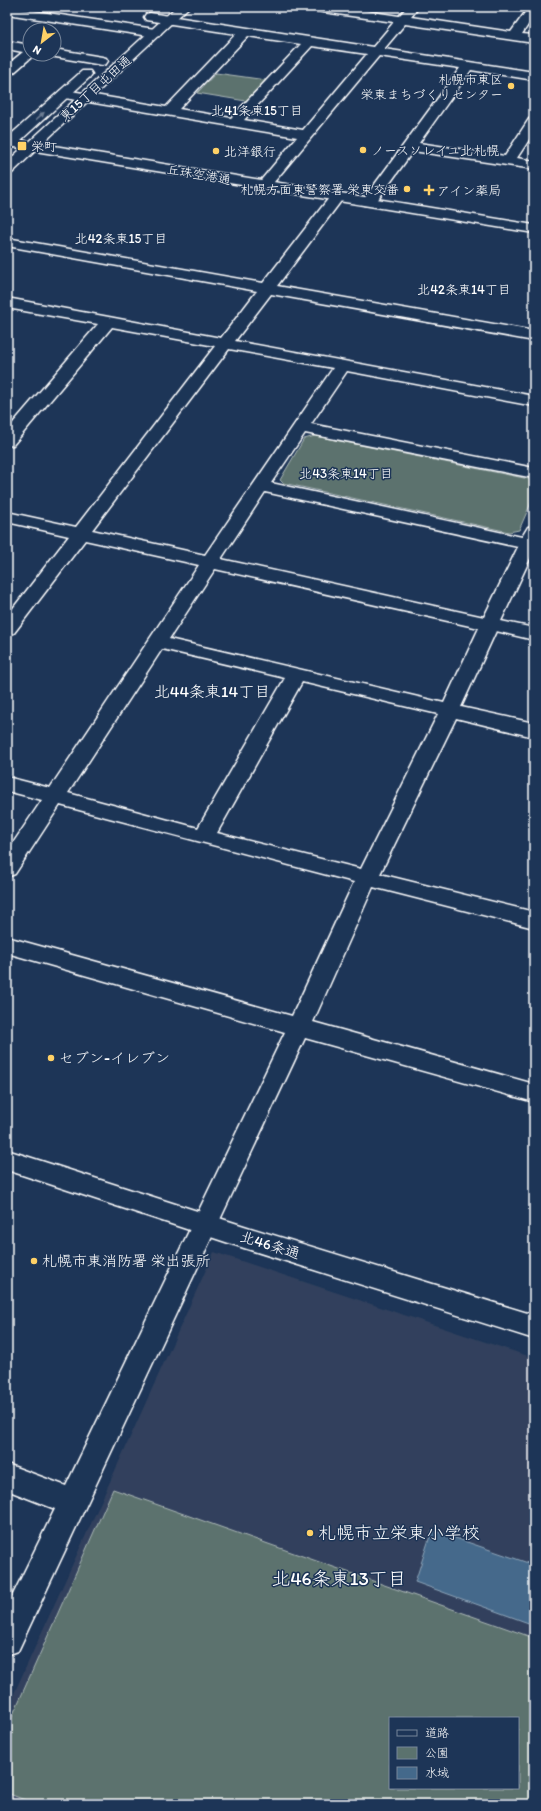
<svg xmlns="http://www.w3.org/2000/svg" width="541" height="1811" viewBox="0 0 541 1811" font-family="Itim,'Klee One',sans-serif">
<rect width="100%" height="100%" fill="#1d3557"/>
<filter id="ink" filterUnits="userSpaceOnUse"><feTurbulence type="fractalNoise" baseFrequency=".025" numOctaves="2"/><feDisplacementMap in="SourceGraphic" scale="8" xChannelSelector="R" yChannelSelector="G"/><feConvolveMatrix kernelMatrix="1 2 1 2 8 2 1 2 1" color-interpolation-filters="sRGB"/></filter>
<g filter="url(#ink)">
<!-- built -->
<path fill="#31415d" fill-rule="evenodd" d="M 214,1252 L 534,1358 L 534,1804 L 7,1804 L 7,1709 ZM 390,1718 L 518,1718 L 518,1788 L 390,1788 Z"/>
<!-- green -->
<path fill="#5b726e" stroke="#adb8b6" fill-rule="evenodd" d="M 216,73 L 266,80 L 246,101 L 197,93 Z
M 315,436 L 534,480 L 534,496 L 519,530 L 509,532 L 283,483 L 280,480 L 304,439 Z
M 113,1489 L 534,1638 L 534,1804 L 35,1804 L 7,1793 L 7,1728 ZM 390,1718 L 518,1718 L 518,1788 L 390,1788 Z"/>
<!-- water -->
<path fill="#44698b" stroke="#8fa5b9" d="M 432,1530 L 534,1565 L 534,1625 L 415,1582 Z"/>
<g fill="none" stroke-linecap="round" stroke-linejoin="round">
<!-- street casing -->
<g stroke="#fff" stroke-width="3">
<path id="street" d="M 7,7 L 155,29 L 159,30 L 161,33 L 159,36 L 155,37 L 7,14 Z
M 310,7 L 340,7 L 399,16 L 407,7 L 419,7 L 411,17 L 511,32 L 529,7 L 534,7 L 534,16 L 522,34 L 534,35 L 534,43 L 405,24 L 384,49 L 534,72 L 534,80 L 471,70 L 419,143 L 505,156 L 529,119 L 534,118 L 534,132 L 517,158 L 534,161 L 534,169 L 413,151 L 374,205 L 364,205 L 362,202 L 364,199 L 460,68 L 379,56 L 269,188 L 259,188 L 257,185 L 297,137 L 65,98 L 60,97 L 59,94 L 60,91 L 65,90 L 166,107 L 236,34 L 146,20 L 144,17 L 146,14 L 150,13 L 373,47 L 394,22 L 316,11 L 312,10 ZM 248,36 L 301,44 L 231,118 L 179,109 ZM 312,46 L 367,54 L 303,130 L 244,120 Z
M 7,41 L 30,45 L 30,54 L 35,54 L 11,75 L 7,76 L 7,65 L 23,52 L 7,49 Z
M 54,49 L 102,57 L 106,58 L 108,61 L 106,64 L 102,65 L 50,56 L 48,54 L 54,54 Z
M 337,193 L 342,194 L 344,197 L 277,286 L 534,331 L 534,341 L 271,294 L 235,341 L 534,396 L 534,406 L 347,371 L 311,424 L 534,468 L 534,478 L 305,433 L 271,483 L 522,537 L 528,527 L 534,526 L 534,550 L 501,621 L 534,628 L 534,640 L 496,631 L 461,707 L 534,723 L 534,737 L 456,718 L 380,874 L 534,912 L 534,928 L 373,887 L 313,1022 L 534,1084 L 534,1102 L 305,1038 L 18,1651 L 7,1655 L 7,1607 L 55,1509 L 7,1490 L 7,1464 L 66,1486 L 285,1032 L 7,953 L 7,937 L 292,1016 L 354,882 L 60,805 L 15,874 L 7,877 L 7,852 L 42,800 L 7,791 L 7,777 L 50,788 L 199,565 L 85,540 L 14,633 L 7,635 L 7,616 L 69,536 L 7,522 L 7,512 L 76,527 L 215,346 L 112,327 L 13,445 L 7,446 L 7,430 L 98,324 L 7,308 L 7,298 L 221,338 L 257,291 L 7,246 L 7,238 L 263,283 L 332,194 ZM 229,349 L 333,368 L 205,555 L 92,530 ZM 265,492 L 518,547 L 484,617 L 221,559 ZM 215,569 L 479,628 L 444,703 L 169,639 ZM 162,649 L 285,678 L 198,828 L 68,793 ZM 302,682 L 438,714 L 361,869 L 217,833 Z"/>
</g>
<!-- secondary casing -->
<g stroke="#fff" stroke-width="3">
<path id="secondary" d="M 176,7 L 189,7 L 42,144 L 534,225 L 534,233 L 35,151 L 12,173 L 7,174 L 7,162 L 22,148 L 14,147 L 7,150 L 7,138 L 82,71 L 90,71 L 92,74 L 90,77 L 21,140 L 29,142 Z
M 7,1150 L 244,1226 L 534,1315 L 534,1339 L 244,1248 L 7,1170 Z"/>
</g>
<!-- street -->
<use href="#street" fill="#1d3557" fill-rule="evenodd"/>
<!-- secondary -->
<use href="#secondary" fill="#1d3557" fill-rule="evenodd"/>
</g>
<!-- one-way arrows -->
<defs><path id="oneway-solid" d="M-6-.8H1V-3.2L6.5 0L1 3.2V.8H-6Z"/></defs>
<use fill="#6c7c92" href="#oneway-solid" transform="translate(40 116) rotate(-42)"/>
</g>
<!-- markers -->
<g fill="#ffd166" stroke="#1d3557" stroke-width="1.5">
<circle cx="511" cy="86" r="4"/>
<rect x="17" y="141" width="10" height="10" rx="2"/>
<circle cx="363" cy="150" r="4"/>
<circle cx="216" cy="151" r="4"/>
<circle cx="407" cy="189" r="4"/>
<path d="M427 184h4v4h4v4h-4v4h-4v-4h-4v-4h4z"/>
<circle cx="51" cy="1058" r="4"/>
<circle cx="34" cy="1261" r="4"/>
<circle cx="310" cy="1533" r="4"/>
</g>
<g text-anchor="middle" stroke-width="3" stroke-linejoin="round" paint-order="stroke">
<!-- far-poi labels -->
<g font-size="13" fill="#fff" stroke="#1d3557" text-anchor="start">
<text x="503" y="84" text-anchor="end">札幌市東区<tspan x="503" dy="15">栄東まちづくりセンター</tspan></text>
<text x="31" y="151">栄町</text>
<text x="371" y="155">ノースソレイユ北札幌</text>
<text x="224" y="156">北洋銀行</text>
<text x="399" y="194" text-anchor="end">札幌方面東警察署 栄東交番</text>
<text x="437" y="195">アイン薬局</text>
</g>
<!-- far-street labels -->
<g font-size="13" fill="#fff" stroke="#1d3557">
<text transform="translate(95 88) rotate(-42)" y="5">東15丁目屯田通</text>
<text transform="translate(199 174) rotate(10)" y="5">丘珠空港通</text>
</g>
<!-- far-neighbourhood labels -->
<g font-size="13" fill="#fff" stroke="#1d3557">
<text x="257" y="115">北41条東15丁目</text>
<text x="121" y="243">北42条東15丁目</text>
<text x="464" y="294">北42条東14丁目</text>
<text x="346" y="478">北43条東14丁目</text>
</g>
<!-- poi labels -->
<g font-size="15" fill="#fff" stroke="#1d3557" text-anchor="start">
<text x="59" y="1063">セブン-イレブン</text>
<text x="42" y="1266">札幌市東消防署 栄出張所</text>
</g>
<!-- street labels -->
<g font-size="15" fill="#fff" stroke="#1d3557">
<text transform="translate(270 1245) rotate(17)" y="5">北46条通</text>
</g>
<!-- neighbourhood labels -->
<g font-size="16" fill="#fff" stroke="#1d3557">
<text x="212" y="697">北44条東14丁目</text>
</g>
<!-- near-poi labels -->
<g font-size="18" fill="#fff" stroke="#1d3557" text-anchor="start">
<text x="318" y="1539">札幌市立栄東小学校</text>
</g>
<!-- near-neighbourhood labels -->
<g font-size="19" fill="#fff" stroke="#1d3557">
<text x="339" y="1585">北46条東13丁目</text>
</g>
</g>
<!-- margin -->
<rect width="541" height="1811" fill="none" stroke="#1d3557" stroke-width="24"/>
<rect x="12" y="12" width="517" height="1787" fill="none" stroke="#fff" stroke-width="1.5" filter="url(#ink)"/>
<!-- legend -->
<rect x="389" y="1717" width="130" height="72" fill="#1d3557" stroke="#77869a"/>
<rect x="397" y="1730" width="20" height="6" fill="#1d3557" stroke="#77869a"/>
<text x="425" y="1737" font-size="12" fill="#ffffff">道路</text>
<rect x="397" y="1747" width="20" height="12" fill="#5b726e" stroke="#77869a"/>
<text x="425" y="1757" font-size="12" fill="#ffffff">公園</text>
<rect x="397" y="1767" width="20" height="12" fill="#44698b" stroke="#77869a"/>
<text x="425" y="1777" font-size="12" fill="#ffffff">水域</text>
<!-- north arrow -->
<g transform="translate(42 42) rotate(211)"><circle r="19" fill="#1d3557" stroke="#77869a"/>
<path d="M0-3L7 15L0 10L-7 15Z" fill="#ffd166"/>
<text y="-6" font-size="11" font-weight="bold" text-anchor="middle" fill="#ffffff">N</text>
</g>
</svg>
